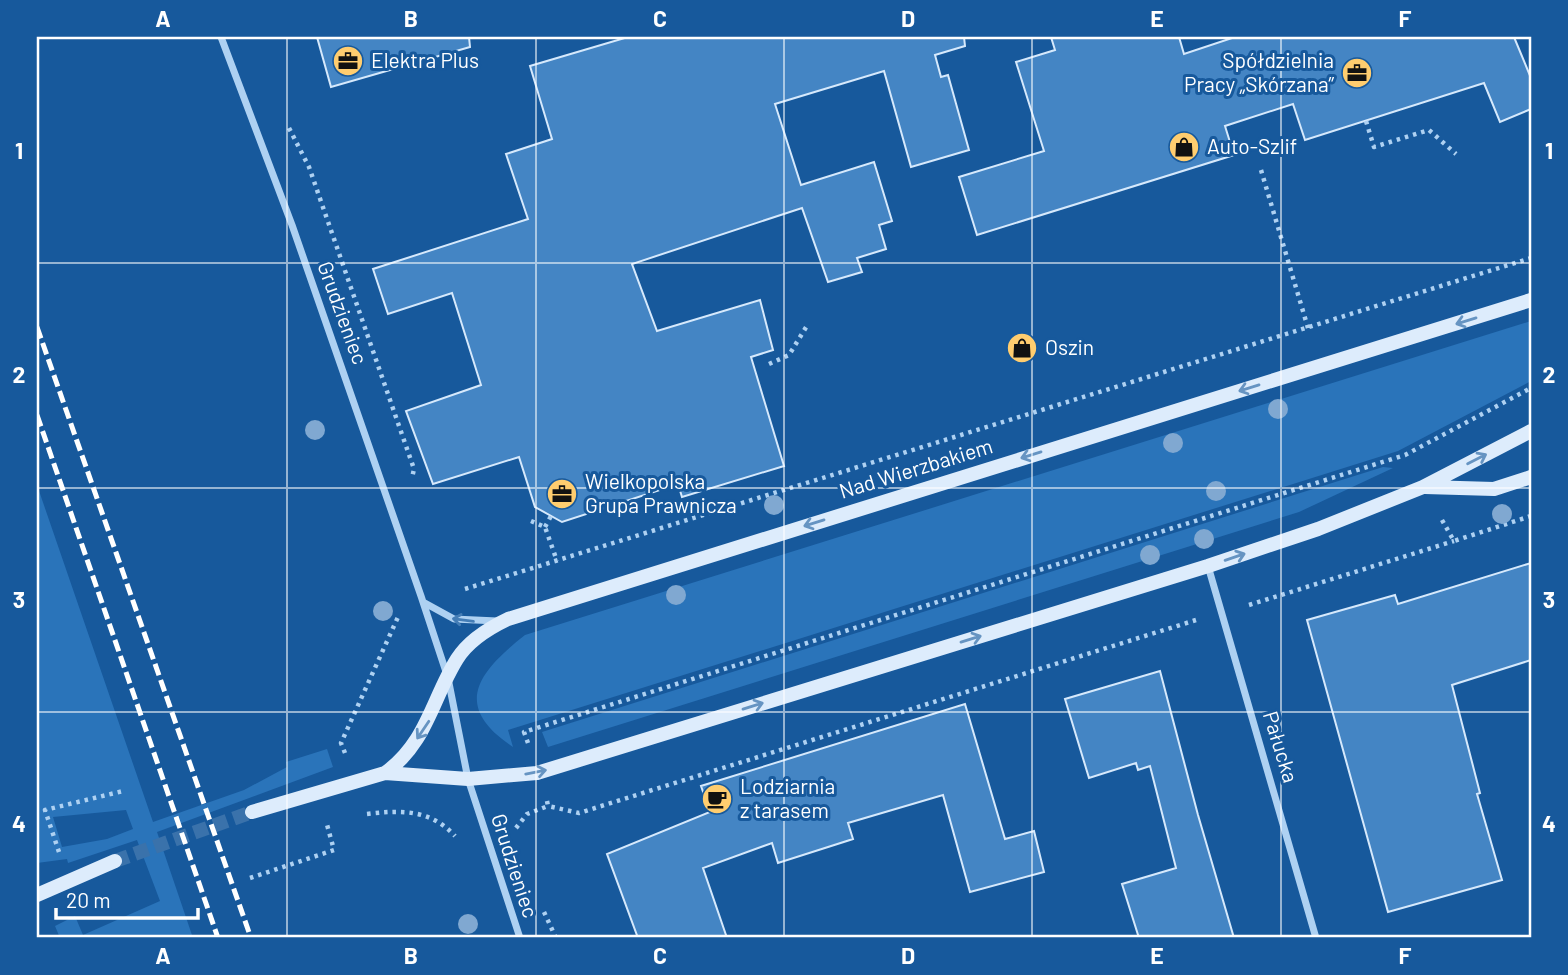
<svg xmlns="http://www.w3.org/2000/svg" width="1568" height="975" viewBox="0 0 1568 975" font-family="Barlow,sans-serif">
<rect width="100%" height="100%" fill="#17599c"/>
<!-- green -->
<path fill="#2a74ba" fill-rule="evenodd" d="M 1531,321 L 1531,381 L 1398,451 L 508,730 L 513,747 C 451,706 478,672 525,635 Z
M 1383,467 L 1393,468 L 1299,512 L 548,747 L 542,732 Z
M 37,485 L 153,822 L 244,790 L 287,767 L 286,762 L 327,749 L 333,767 L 157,832 L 193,938 L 60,938 L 55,926 L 75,916 L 83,935 L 160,901 L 137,840 L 68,863 L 67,859 L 37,863 ZM 126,810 L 133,829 L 107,839 L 62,847 L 53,817 Z"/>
<!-- building -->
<path fill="#4485c4" stroke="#d6e9fc" stroke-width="2" d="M 317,37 L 469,37 L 470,47 L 331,87 Z
M 628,37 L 964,37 L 965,46 L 935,55 L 941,77 L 948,75 L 969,150 L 911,167 L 884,71 L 775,104 L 801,185 L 874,162 L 892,221 L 879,225 L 886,249 L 857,258 L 862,272 L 828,282 L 802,208 L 632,264 L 657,331 L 760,300 L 773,350 L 751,357 L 784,466 L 682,497 L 678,484 L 562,522 L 535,507 L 519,457 L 433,484 L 406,411 L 481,385 L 452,293 L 388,314 L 373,269 L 528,219 L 506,154 L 552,139 L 530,66 Z
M 1051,37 L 1179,37 L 1184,54 L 1235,37 L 1514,37 L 1531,78 L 1531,109 L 1500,122 L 1484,83 L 1305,140 L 1293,104 L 1225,126 L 1234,155 L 977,235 L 959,177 L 1044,151 L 1016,62 L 1055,50 Z
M 1531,563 L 1531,660 L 1452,685 L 1480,793 L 1477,794 L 1502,880 L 1388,912 L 1307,620 L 1395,595 L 1398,604 Z
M 1160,671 L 1198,815 L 1234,938 L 1139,938 L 1122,884 L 1176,868 L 1150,766 L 1138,770 L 1136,763 L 1089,778 L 1065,699 Z
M 965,704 L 1005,839 L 1034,831 L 1044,872 L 970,892 L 943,795 L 848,823 L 853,839 L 778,863 L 772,843 L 703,868 L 727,938 L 638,938 L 607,854 L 710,812 L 701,786 Z"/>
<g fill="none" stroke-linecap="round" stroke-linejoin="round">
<!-- secondary-tunnel -->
<path stroke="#3a72ab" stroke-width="14" stroke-dasharray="14 7" stroke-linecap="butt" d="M 115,861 L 252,812"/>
<!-- path -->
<path stroke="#aed1f2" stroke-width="4.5" stroke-dasharray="3.5 5" stroke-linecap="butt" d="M 1366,121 L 1374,147 L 1429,130 L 1456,154
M 289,128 L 309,167 L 414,469 L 412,478
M 1261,170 L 1308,328
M 769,364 L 789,355 L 808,324
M 1442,520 L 1454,541 L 1531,516
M 531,521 L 545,527 L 557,561
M 545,527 L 551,516
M 465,589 L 1531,258
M 1249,605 L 1454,541
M 528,743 L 524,732 L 1405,455 L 1531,388
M 345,753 L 341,743 L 398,617
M 547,801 L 548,806 L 579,813 L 1196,620
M 367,814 C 401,810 430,809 455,836
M 516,828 L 527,814 L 548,806
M 59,852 L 45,810 L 123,791
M 250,878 L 334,850 L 326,821
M 544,912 L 556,938"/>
<!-- street -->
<path stroke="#aed1f2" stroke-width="7" d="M 221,37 L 292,225 L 421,596 L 448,678 L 468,779 L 520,938
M 1208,566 L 1316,938
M 423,602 L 454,619 L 497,621"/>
<!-- secondary -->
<path stroke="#ddecfc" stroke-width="14" d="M 1425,487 L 1494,489 L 1531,477
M 385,773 L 468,779 L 537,773 L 1208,566 L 1318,529 L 1423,487 L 1531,431
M 252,812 L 385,773 C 427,743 432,699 457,659 C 469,640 489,628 508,619 L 1531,300
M 37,895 L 115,861"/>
<!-- rail -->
<path stroke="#fff" stroke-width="5" stroke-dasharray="12 5" stroke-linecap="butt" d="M 37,327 L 251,938
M 37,415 L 218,938"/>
</g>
<!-- trees -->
<g fill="#80a8d1">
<circle cx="1278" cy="409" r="10"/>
<circle cx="315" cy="430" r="10"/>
<circle cx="1173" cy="443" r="10"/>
<circle cx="1216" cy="491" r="10"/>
<circle cx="774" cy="505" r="10"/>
<circle cx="1502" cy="514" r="10"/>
<circle cx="1204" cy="539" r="10"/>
<circle cx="1150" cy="555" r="10"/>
<circle cx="676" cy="595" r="10"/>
<circle cx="383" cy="611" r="10"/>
<circle cx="468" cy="924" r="10"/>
</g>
<!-- one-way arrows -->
<defs><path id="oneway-shaft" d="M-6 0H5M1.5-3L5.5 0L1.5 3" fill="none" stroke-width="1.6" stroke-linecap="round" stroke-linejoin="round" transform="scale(1.75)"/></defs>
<g stroke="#6694c2">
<use href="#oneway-shaft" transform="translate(1466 321) rotate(163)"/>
<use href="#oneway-shaft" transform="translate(1249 388) rotate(163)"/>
<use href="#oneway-shaft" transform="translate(1031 455) rotate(163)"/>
<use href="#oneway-shaft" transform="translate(1477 459) rotate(-27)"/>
<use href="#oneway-shaft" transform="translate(814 523) rotate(163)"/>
<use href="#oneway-shaft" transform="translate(1235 557) rotate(-19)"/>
<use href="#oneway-shaft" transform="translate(971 639) rotate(-17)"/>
<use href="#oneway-shaft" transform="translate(753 706) rotate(-17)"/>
<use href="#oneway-shaft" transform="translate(423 730) rotate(124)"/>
<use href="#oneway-shaft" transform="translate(536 772) rotate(-11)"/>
</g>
<use stroke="#447db6" href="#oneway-shaft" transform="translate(463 620) rotate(-172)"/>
<!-- grid -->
<path fill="none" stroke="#fff" stroke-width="2" stroke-opacity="0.55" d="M 287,37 L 287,938M 536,37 L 536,938M 784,37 L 784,938M 1032,37 L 1032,938M 1281,37 L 1281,938M 37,263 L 1531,263M 37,488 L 1531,488M 37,712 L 1531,712"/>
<!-- icons -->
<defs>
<g id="office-disc" transform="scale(1.575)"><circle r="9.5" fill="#ffcd6f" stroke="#17599c"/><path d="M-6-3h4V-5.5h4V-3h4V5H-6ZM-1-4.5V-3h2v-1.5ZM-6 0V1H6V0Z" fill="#111"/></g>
<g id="shop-disc" transform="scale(1.575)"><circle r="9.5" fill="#ffcd6f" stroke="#17599c"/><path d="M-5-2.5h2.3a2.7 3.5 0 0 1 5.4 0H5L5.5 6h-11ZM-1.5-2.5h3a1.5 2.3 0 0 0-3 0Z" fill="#111"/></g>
<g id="cafe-disc" transform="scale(1.575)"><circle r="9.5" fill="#ffcd6f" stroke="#17599c"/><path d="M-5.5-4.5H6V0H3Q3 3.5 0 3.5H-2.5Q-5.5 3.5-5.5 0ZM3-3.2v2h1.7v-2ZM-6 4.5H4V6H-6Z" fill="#111"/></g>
</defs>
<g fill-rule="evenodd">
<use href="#office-disc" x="348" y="61"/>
<use href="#office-disc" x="1357" y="73"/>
<use href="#shop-disc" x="1184" y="147"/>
<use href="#shop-disc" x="1022" y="348"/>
<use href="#office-disc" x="562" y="494"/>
<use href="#cafe-disc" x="717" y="799"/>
</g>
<g text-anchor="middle" stroke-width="6" stroke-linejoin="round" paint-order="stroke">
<!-- poi labels -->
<g font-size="21" fill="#fff" stroke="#17599c" text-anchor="start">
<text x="371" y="68">Elektra Plus</text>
<text x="1334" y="68" text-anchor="end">Spółdzielnia<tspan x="1334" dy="24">Pracy „Skórzana”</tspan></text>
<text x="1207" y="154">Auto-Szlif</text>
<text x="1045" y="355">Oszin</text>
<text x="585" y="489">Wielkopolska<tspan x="585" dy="24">Grupa Prawnicza</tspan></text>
<text x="740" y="794">Lodziarnia<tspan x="740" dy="24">z tarasem</tspan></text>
</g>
<!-- street labels -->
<g font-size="21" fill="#fff" stroke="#17599c">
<text transform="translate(342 313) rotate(70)" y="7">Grudzieniec</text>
<text transform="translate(916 469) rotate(-17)" y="7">Nad Wierzbakiem</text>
<text transform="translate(1280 747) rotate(73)" y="7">Pałucka</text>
<text transform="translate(514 866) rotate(72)" y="7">Grudzieniec</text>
</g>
</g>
<!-- border -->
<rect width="1568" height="975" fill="none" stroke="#17599c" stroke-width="77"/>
<!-- scale -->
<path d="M56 908v10h142v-10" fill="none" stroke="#ffffff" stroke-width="3.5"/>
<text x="66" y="908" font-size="21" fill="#ffffff" stroke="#17599c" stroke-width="5" paint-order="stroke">20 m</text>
<rect x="38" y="38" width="1492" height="898" fill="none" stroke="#fff" stroke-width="2.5"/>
<g font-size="23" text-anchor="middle" font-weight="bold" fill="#fff">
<text x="163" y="27">A</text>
<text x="411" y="27">B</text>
<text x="660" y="27">C</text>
<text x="908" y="27">D</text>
<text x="1157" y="27">E</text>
<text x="1405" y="27">F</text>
<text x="19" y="159">1</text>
<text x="1549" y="159">1</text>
<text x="19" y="383">2</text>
<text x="1549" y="383">2</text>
<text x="19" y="608">3</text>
<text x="1549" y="608">3</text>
<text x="19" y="832">4</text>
<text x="1549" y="832">4</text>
<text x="163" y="964">A</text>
<text x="411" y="964">B</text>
<text x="660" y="964">C</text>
<text x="908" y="964">D</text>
<text x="1157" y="964">E</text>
<text x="1405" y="964">F</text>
</g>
</svg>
